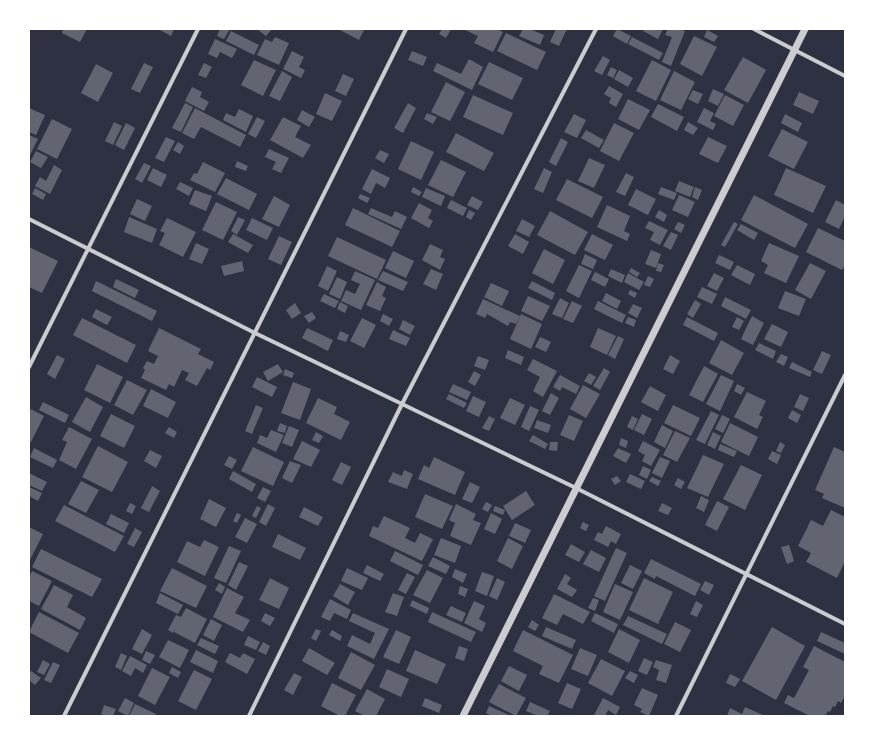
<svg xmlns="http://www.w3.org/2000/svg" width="874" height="745" viewBox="0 0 874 745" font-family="Literata,serif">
<rect width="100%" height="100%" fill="#2d3142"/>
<!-- building -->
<path fill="#626471" d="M 63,29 L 87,29 L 80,42 L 62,33 Z
M 158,29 L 174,29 L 171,36 Z
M 220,29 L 230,29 L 224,39 L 217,36 Z
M 257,29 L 272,29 L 266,36 Z
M 338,29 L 362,29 L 364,30 L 359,40 Z
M 442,29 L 451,29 L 446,38 L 439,34 Z
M 466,29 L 497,29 L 503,32 L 493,52 L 474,43 L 478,36 L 465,30 Z
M 523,29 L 530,29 L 544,35 L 540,45 L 519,36 Z
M 556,29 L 567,29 L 559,46 L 550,42 Z
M 617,29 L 631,36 L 627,44 L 613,36 Z
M 644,29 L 663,29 L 658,39 L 643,31 Z
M 668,29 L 679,29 L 685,31 L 671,66 L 662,62 L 672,37 L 665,35 Z
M 707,30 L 718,36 L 714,42 L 704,37 Z
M 231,31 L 259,45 L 254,55 L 226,41 Z
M 506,33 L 546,52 L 537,70 L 497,51 Z
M 694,36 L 717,47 L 702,76 L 680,64 Z
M 275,37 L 289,43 L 279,65 L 257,55 L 265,39 L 272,42 Z
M 632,37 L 663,53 L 659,60 L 628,44 Z
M 215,39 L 237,49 L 232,58 L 220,52 L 217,58 L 208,54 Z
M 292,51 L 304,57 L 299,67 L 305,70 L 301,78 L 283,69 Z
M 412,51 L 427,57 L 423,66 L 408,60 Z
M 603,56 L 610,60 L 602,75 L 594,71 Z
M 743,57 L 766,70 L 748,103 L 724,90 Z
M 469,59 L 483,67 L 472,90 L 433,71 L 437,63 L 461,74 Z
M 254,60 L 276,70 L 263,96 L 241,85 Z
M 652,60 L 671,70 L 656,101 L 636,91 Z
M 489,62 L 523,78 L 512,100 L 478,84 Z
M 144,63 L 153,67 L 140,93 L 131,89 Z
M 204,63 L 212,67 L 206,78 L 198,75 Z
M 96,64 L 113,73 L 98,102 L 81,93 Z
M 611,67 L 617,70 L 613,78 L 607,75 Z
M 619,70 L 633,78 L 628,87 L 614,79 Z
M 282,71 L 292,77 L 280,101 L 269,96 Z
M 674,71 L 695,82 L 681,110 L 660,100 Z
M 343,74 L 354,79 L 346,96 L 335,91 Z
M 446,82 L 465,92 L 450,121 L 431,112 Z
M 609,86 L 623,94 L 616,107 L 609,103 L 611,98 L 604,94 Z
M 192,87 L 202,92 L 200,97 L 209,102 L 204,111 L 185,101 Z
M 713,89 L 724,94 L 718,106 L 708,101 Z
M 693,90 L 703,94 L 698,104 L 688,99 Z
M 799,92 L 819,101 L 813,114 L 793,105 Z
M 325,93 L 342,101 L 332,121 L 316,114 Z
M 473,95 L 513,113 L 503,135 L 463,117 Z
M 725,95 L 744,105 L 733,126 L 714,116 Z
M 628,99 L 650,110 L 639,130 L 618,119 Z
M 185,103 L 193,107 L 181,132 L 172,128 Z
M 408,103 L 416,108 L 403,133 L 394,128 Z
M 658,104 L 684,117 L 677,131 L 651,117 Z
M 29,108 L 45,115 L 36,135 L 29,132 Z
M 195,108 L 246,135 L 240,147 L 201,127 L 194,139 L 182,133 Z
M 704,108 L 714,113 L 710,121 L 716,124 L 713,130 L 697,122 Z
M 239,109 L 253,116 L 246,132 L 223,120 L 226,113 L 235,117 Z
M 302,110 L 315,117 L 309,127 L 297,120 Z
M 427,113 L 437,117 L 433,124 L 424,119 Z
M 574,114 L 586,120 L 577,138 L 564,132 Z
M 785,114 L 802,123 L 798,132 L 781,123 Z
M 257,117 L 265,121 L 256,138 L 248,134 Z
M 283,117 L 301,126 L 295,137 L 311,145 L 303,158 L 270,140 Z
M 52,119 L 72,129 L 57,159 L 37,149 Z
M 114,122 L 122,126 L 113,145 L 105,141 Z
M 688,122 L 698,128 L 693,135 L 684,130 Z
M 126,123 L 135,128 L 124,150 L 115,145 Z
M 614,123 L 634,133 L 619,161 L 600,151 Z
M 782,129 L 808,142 L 794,169 L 768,156 Z
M 586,130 L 604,140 L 599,148 L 581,138 Z
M 456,133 L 494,153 L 484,171 L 446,152 Z
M 29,135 L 38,139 L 29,157 Z
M 166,137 L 175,141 L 164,162 L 155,158 Z
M 708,137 L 727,146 L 718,163 L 699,154 Z
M 561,138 L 568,142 L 556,166 L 549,162 Z
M 411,141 L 434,152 L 421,180 L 398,169 Z
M 178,142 L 184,146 L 180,154 L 173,150 Z
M 269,149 L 289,158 L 281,173 L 272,169 L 276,162 L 265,157 Z
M 380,150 L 389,154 L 384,163 L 375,158 Z
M 36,151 L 48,157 L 41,168 L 30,162 Z
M 589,158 L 605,165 L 594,188 L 578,181 Z
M 441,160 L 466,172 L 453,197 L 428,185 Z
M 237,161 L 248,166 L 246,171 L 235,167 Z
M 203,162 L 225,173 L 215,192 L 190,180 L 194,173 L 197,174 Z
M 144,163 L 151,166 L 142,183 L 135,179 Z
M 54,165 L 62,170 L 50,194 L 35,186 L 40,177 L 46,181 Z
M 153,168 L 167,175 L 161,187 L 147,180 Z
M 544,168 L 552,172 L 543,193 L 534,189 Z
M 786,168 L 826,186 L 813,213 L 774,195 Z
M 372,169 L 390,178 L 385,188 L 376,183 L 371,194 L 362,189 Z
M 626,173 L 634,177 L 625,196 L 616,192 Z
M 226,178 L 257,194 L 249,210 L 217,194 Z
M 567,179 L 603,197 L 592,218 L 556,200 Z
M 679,181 L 694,187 L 690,197 L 675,191 Z
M 180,182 L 193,188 L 189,196 L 176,189 Z
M 413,187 L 422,192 L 419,196 L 411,192 Z
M 661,187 L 677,193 L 674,200 L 658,194 Z
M 695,187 L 702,190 L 698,200 L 692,197 Z
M 35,188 L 46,194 L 43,200 L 32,194 Z
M 426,188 L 445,196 L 441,206 L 422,197 Z
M 636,189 L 656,199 L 648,215 L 628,205 Z
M 195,190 L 212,196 L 206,211 L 189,204 Z
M 360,194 L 370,198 L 367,203 L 358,198 Z
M 679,195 L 695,202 L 688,217 L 672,210 Z
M 754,195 L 808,224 L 795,248 L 741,220 Z
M 274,196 L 290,205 L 279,227 L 262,219 Z
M 472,196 L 483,202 L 478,210 L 467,205 Z
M 137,199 L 152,206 L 145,221 L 130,214 Z
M 451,200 L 467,208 L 463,216 L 447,208 Z
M 836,200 L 845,205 L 845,216 L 839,229 L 825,222 Z
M 216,202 L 237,212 L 223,240 L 202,230 Z
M 419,203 L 432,210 L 428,218 L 433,221 L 429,228 L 411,218 Z
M 607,205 L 630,216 L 624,231 L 630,234 L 627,241 L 597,227 Z
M 353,208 L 400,231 L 392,247 L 345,225 Z
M 371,208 L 392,217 L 395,211 L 407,217 L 401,229 L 368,214 Z
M 469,210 L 475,213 L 471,220 L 466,217 Z
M 659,210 L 667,215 L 664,222 L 655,217 Z
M 550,211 L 588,232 L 575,255 L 537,235 Z
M 129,217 L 157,229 L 152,243 L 124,232 Z
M 238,217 L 245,220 L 237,235 L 231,231 Z
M 167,218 L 196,232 L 183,257 L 159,245 L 165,233 L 160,231 Z
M 252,218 L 273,228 L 267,240 L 246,230 Z
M 522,219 L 535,226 L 529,237 L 516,231 Z
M 649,221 L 668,230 L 660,245 L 650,240 L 654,232 L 645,228 Z
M 678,222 L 685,225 L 681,233 L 674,229 Z
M 734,222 L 738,224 L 725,247 L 721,245 Z
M 741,224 L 758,233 L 754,240 L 737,230 Z
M 818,228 L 845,241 L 845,265 L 842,270 L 806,252 Z
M 671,232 L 678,235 L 671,250 L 663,246 Z
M 233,234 L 253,245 L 248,253 L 228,242 Z
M 515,234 L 529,242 L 523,254 L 508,246 Z
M 592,234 L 613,245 L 605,260 L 584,250 Z
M 279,236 L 292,242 L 281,265 L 268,259 Z
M 337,237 L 386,260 L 377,279 L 328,256 Z
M 196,243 L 209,249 L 202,264 L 189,259 Z
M 769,243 L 799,256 L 786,283 L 764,273 L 768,265 L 761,261 Z
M 430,244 L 443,250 L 440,257 L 445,259 L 440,270 L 422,260 Z
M 29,247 L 58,261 L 42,293 L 29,287 Z
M 544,249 L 565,260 L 553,284 L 532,273 Z
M 651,250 L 661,254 L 656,268 L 645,264 Z
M 393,251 L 414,261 L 406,278 L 385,268 Z
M 585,254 L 597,260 L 593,269 L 581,264 Z
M 719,255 L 734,262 L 730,270 L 715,263 Z
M 242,261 L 244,271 L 224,276 L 221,266 Z
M 658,263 L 664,265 L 661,272 L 656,271 Z
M 810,263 L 826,271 L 811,299 L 795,290 Z
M 579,265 L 592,271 L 579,298 L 566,291 Z
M 737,265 L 755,274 L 750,285 L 731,275 Z
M 327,266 L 337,271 L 328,291 L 318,286 Z
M 631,268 L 640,273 L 637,277 L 629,272 Z
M 431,269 L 443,274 L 436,290 L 423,284 Z
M 611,269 L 625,275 L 622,283 L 608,276 Z
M 355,271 L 375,280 L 361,310 L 341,301 L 346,290 L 355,294 L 360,284 L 351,280 Z
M 383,271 L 408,282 L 403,291 L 378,280 Z
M 595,272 L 609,279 L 605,287 L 591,280 Z
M 628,273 L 644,282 L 639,290 L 624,282 Z
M 714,273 L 724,278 L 717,291 L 707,286 Z
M 648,276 L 654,279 L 650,287 L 644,285 Z
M 337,277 L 347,282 L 340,299 L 329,294 Z
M 116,279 L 139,290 L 135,298 L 113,287 Z
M 96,281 L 157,311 L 152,321 L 92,291 Z
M 532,281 L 555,293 L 552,300 L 528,288 Z
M 377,282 L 386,287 L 382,296 L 386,298 L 380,311 L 366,305 Z
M 491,283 L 509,291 L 502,306 L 484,297 Z
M 702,287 L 717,294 L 712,304 L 697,297 Z
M 630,290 L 637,293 L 635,298 L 628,294 Z
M 785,291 L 806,299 L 799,316 L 778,308 Z
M 606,293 L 621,301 L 617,309 L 602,301 Z
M 324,294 L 339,301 L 335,308 L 320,301 Z
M 528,296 L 550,306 L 542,321 L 521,311 Z
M 725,297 L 751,310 L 746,319 L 721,306 Z
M 560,298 L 569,303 L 562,318 L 552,314 Z
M 483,299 L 520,316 L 516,324 L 510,322 L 508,326 L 487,314 L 485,318 L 476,314 Z
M 695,300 L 701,304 L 693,318 L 687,314 Z
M 572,301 L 582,306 L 573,323 L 563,319 Z
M 598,301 L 626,315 L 622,323 L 594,309 Z
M 340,302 L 348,306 L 345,313 L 337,309 Z
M 295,303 L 301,313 L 292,319 L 286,310 Z
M 633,304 L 642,308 L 637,318 L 628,313 Z
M 96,309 L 112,317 L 107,325 L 92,317 Z
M 312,312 L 316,318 L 309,323 L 304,316 Z
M 383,314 L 393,319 L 389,326 L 380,321 Z
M 521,314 L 542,324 L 531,349 L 510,339 Z
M 752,316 L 764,323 L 753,345 L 741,339 Z
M 628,317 L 636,320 L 634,327 L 625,323 Z
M 687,317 L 718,333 L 714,341 L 683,325 Z
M 737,317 L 744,321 L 739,330 L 732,327 Z
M 82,318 L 136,345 L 127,363 L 73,335 Z
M 362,318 L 376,325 L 364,348 L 350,341 Z
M 403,320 L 415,326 L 410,335 L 399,329 Z
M 772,324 L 788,332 L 781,347 L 764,339 Z
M 159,328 L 201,349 L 198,354 L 214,362 L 210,370 L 207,368 L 197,386 L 185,380 L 189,373 L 182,370 L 174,387 L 169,384 L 166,390 L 141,378 L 145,370 L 143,368 L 147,361 L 154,364 L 158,356 L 148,351 Z
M 307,328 L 333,340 L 328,351 L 302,338 Z
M 598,328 L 616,336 L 607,355 L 590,347 Z
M 393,330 L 410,338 L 406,346 L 389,339 Z
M 340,331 L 349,335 L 346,342 L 337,339 Z
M 618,336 L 624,339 L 615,359 L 608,355 Z
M 540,337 L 551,342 L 546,352 L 535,347 Z
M 721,340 L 744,353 L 732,375 L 709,363 Z
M 759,343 L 776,351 L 773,359 L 755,350 Z
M 508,350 L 524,357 L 521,365 L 505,358 Z
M 822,351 L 831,355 L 822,374 L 813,370 Z
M 781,354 L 788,357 L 784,366 L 776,362 Z
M 57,355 L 65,359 L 55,379 L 47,374 Z
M 670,355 L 680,361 L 673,374 L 663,369 Z
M 478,356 L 489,360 L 485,370 L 474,366 Z
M 533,359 L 557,371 L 543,397 L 533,391 L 540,377 L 527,370 Z
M 792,362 L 812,372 L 810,377 L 789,368 Z
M 97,364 L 123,377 L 110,403 L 84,390 Z
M 278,364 L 283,372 L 268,381 L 263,372 Z
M 704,366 L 718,374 L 703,402 L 689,395 Z
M 604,368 L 610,372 L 600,390 L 593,386 Z
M 285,369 L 294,373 L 292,378 L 283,375 Z
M 474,371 L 481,375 L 475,386 L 468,382 Z
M 589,373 L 596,377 L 591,385 L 584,381 Z
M 560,375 L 580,386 L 576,394 L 562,387 L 560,391 L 553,387 Z
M 721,375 L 734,381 L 720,411 L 706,404 Z
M 257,377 L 277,387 L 272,397 L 252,387 Z
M 127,380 L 147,390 L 133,415 L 114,405 Z
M 293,382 L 311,389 L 300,420 L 281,413 Z
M 453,384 L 471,392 L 467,400 L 449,392 Z
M 737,384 L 745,388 L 741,395 L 734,391 Z
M 583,385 L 600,394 L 586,418 L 570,409 Z
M 650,386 L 666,395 L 658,411 L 641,402 Z
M 151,389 L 176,402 L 168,418 L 143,406 Z
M 747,392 L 766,401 L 759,415 L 763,417 L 757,429 L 734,417 Z
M 551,393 L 559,398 L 550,415 L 542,411 Z
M 449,394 L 467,403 L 464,408 L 446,399 Z
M 800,394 L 809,398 L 803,411 L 794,407 Z
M 473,396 L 486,402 L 479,417 L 466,411 Z
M 86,397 L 103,407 L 90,432 L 72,422 Z
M 318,398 L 337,407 L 334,414 L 350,422 L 341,440 L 306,423 Z
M 510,398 L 525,405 L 515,425 L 500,418 Z
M 43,402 L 69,415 L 65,423 L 39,410 Z
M 256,405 L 263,408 L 252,434 L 245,431 Z
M 673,405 L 700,418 L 691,436 L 664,423 Z
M 530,406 L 539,410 L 529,431 L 521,427 Z
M 31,409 L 44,416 L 31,442 L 29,441 L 29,413 Z
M 792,410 L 801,415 L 797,423 L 788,418 Z
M 711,411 L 719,415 L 705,444 L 696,440 Z
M 111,414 L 135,426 L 124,448 L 100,436 Z
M 642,414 L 652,419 L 644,435 L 634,430 Z
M 569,415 L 583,421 L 574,441 L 560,435 Z
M 722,415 L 730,419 L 723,433 L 715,429 Z
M 489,416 L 495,419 L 489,431 L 482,428 Z
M 632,416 L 638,419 L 633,430 L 627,427 Z
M 537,420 L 551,425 L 548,433 L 534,428 Z
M 280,423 L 287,426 L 285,433 L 277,431 Z
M 730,423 L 758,437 L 749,456 L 721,442 Z
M 662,425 L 673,431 L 665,448 L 654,442 Z
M 289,426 L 299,430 L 292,447 L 282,443 Z
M 69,427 L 92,439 L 76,469 L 59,460 L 67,442 L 62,440 Z
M 169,427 L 177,432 L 174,438 L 165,433 Z
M 271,430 L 284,435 L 276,452 L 257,443 L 260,435 L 267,438 Z
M 675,431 L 690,438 L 677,462 L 663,455 Z
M 316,432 L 323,436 L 319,443 L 312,440 Z
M 713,432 L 721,436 L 715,449 L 707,445 Z
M 533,435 L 548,444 L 545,449 L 529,441 Z
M 621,438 L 628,441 L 626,448 L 619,445 Z
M 302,441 L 320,450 L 311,467 L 293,459 Z
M 643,441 L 660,450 L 651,466 L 642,461 L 645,455 L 638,451 Z
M 550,442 L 558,442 L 557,451 L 549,450 Z
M 780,442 L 785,445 L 781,453 L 776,451 Z
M 720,444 L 737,451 L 734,457 L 718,450 Z
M 98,446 L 128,462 L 112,492 L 82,477 Z
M 253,447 L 284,462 L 273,486 L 241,471 Z
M 834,447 L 845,452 L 845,508 L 822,498 L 824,494 L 815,490 Z
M 34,448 L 57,460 L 53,468 L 30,457 Z
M 618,448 L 631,454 L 626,463 L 613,456 Z
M 150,450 L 162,456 L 156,468 L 144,461 Z
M 772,451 L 781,455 L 777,464 L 768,459 Z
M 703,455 L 724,464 L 708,497 L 687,488 Z
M 229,456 L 237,460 L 232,469 L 224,465 Z
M 434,457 L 465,472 L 455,495 L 418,479 L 424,465 L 429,468 Z
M 660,457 L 670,461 L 662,478 L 652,473 Z
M 290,461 L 301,465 L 292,483 L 282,478 Z
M 341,462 L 351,467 L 342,485 L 332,480 Z
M 741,465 L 762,475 L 745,510 L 723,499 Z
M 643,466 L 651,470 L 647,479 L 639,475 Z
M 404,470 L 413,474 L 407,489 L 388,482 L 393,472 L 402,476 Z
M 233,471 L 256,484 L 252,492 L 229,479 Z
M 29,473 L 47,482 L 42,491 L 29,485 Z
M 630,474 L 645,481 L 641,489 L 626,482 Z
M 617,476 L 621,481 L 615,485 L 611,479 Z
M 652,477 L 661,481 L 658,486 L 649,481 Z
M 678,478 L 685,482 L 681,489 L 674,485 Z
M 81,481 L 99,490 L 86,513 L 68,504 Z
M 470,482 L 480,487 L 472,503 L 462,499 Z
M 152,486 L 160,491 L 149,512 L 141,508 Z
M 29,487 L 42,493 L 38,501 L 29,496 Z
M 263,487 L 271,491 L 265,502 L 257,498 Z
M 526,491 L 535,505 L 512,520 L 503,506 Z
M 425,494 L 453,506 L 442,529 L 415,517 Z
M 701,496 L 709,500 L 704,512 L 696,508 Z
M 209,499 L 226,508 L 216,527 L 200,519 Z
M 717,501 L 729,507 L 717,531 L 705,525 Z
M 486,502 L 492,505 L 488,512 L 482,509 Z
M 130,503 L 136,506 L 132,514 L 126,511 Z
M 662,503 L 672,508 L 668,515 L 658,511 Z
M 268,504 L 275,508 L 266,526 L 259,522 Z
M 456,504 L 476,514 L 473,520 L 481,523 L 471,545 L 450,536 L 455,523 L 449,520 Z
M 64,505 L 124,536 L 115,552 L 55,521 Z
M 257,506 L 261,508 L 256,518 L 252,516 Z
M 495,506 L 505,510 L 503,515 L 493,511 Z
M 304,507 L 323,517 L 318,526 L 299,517 Z
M 831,510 L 845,517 L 845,561 L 837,578 L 806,562 L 811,553 L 798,546 L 811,520 L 823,526 Z
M 237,513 L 241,515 L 237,523 L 233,521 Z
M 491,513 L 502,519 L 495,534 L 484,529 Z
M 111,514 L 129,523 L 124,533 L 106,524 Z
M 384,516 L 410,528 L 405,538 L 415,543 L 420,533 L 433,539 L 422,561 L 369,536 L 373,526 L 378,528 Z
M 245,518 L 257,524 L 247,543 L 235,537 Z
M 583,522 L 589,525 L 586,531 L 580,528 Z
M 515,523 L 531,530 L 525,543 L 509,536 Z
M 606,526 L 621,534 L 616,544 L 611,541 L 608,547 L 594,540 L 598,532 L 602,534 Z
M 29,527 L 43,534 L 29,562 Z
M 135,528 L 142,532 L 134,547 L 127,544 Z
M 278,534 L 306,548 L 300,560 L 272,547 Z
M 441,538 L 461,546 L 455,563 L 434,555 Z
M 508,538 L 523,546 L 512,569 L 497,561 Z
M 204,540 L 219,547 L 205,576 L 177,562 L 187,541 L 200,547 Z
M 571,544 L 585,552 L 579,562 L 565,555 Z
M 789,545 L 794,561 L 787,564 L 781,547 Z
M 229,546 L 241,551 L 226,583 L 214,578 Z
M 616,548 L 627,553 L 605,601 L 594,596 Z
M 41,549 L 102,579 L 92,597 L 32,567 Z
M 591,550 L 606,558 L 599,572 L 583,564 Z
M 395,551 L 423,565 L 418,575 L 390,561 Z
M 433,557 L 450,566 L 446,574 L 428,566 Z
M 651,559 L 701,584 L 695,596 L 656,576 L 655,579 L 644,573 Z
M 239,562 L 248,566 L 236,590 L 228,585 Z
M 367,565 L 384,574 L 380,581 L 363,573 Z
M 630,565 L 642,571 L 633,589 L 621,583 Z
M 172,568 L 207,586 L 196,608 L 160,591 Z
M 347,568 L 368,578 L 362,590 L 341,581 Z
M 455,569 L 467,574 L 463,583 L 452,577 Z
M 427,570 L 443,578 L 430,603 L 413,595 Z
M 32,571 L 52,581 L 39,606 L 29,601 L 29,577 Z
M 482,572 L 494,576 L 487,596 L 475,591 Z
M 407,573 L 415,577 L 406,594 L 398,590 Z
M 565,574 L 571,578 L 567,584 L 577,590 L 572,597 L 557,589 Z
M 270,578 L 289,588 L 279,609 L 259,600 Z
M 497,578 L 505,582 L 497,600 L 489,596 Z
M 644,578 L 673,592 L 658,624 L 629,610 Z
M 705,581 L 714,585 L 709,595 L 700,590 Z
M 219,583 L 225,587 L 222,594 L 215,590 Z
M 340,584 L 355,592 L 348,605 L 333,596 Z
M 615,584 L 633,592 L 620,620 L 603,612 Z
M 54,585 L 73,595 L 67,607 L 86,618 L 80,630 L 41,609 Z
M 460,586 L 468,589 L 465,597 L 458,594 Z
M 227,588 L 244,597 L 235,613 L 250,620 L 243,632 L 213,617 Z
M 160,593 L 183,605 L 178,614 L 156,603 Z
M 393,593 L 404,597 L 397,616 L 385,612 Z
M 554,594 L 590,612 L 583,624 L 563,614 L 557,625 L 542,618 Z
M 593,598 L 599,600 L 595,611 L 588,608 Z
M 330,599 L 351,610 L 347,619 L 334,613 L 330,621 L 321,617 Z
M 412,600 L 429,608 L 427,614 L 410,606 Z
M 474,601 L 485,606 L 479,619 L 486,623 L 482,632 L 464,623 Z
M 696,601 L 703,605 L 697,617 L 690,614 Z
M 451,606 L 466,613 L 462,622 L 446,615 Z
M 186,608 L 207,619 L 195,643 L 174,632 L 176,627 L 173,633 L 168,630 L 176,615 L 181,617 Z
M 39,612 L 79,633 L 68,653 L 29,632 Z
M 432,612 L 476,632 L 471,642 L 428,622 Z
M 265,613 L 275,618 L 270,626 L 261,621 Z
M 353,613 L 389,629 L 374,659 L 347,646 L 352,635 L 370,644 L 375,633 L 349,621 Z
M 595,613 L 618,624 L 614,633 L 591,621 Z
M 628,616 L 667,634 L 662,644 L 623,625 Z
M 211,619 L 222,625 L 214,641 L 203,635 Z
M 532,620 L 539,625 L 535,631 L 528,627 Z
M 675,622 L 691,630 L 680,652 L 664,644 Z
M 546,627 L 576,640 L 572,649 L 542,636 Z
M 772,627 L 805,646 L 776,700 L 742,681 Z
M 142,629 L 152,635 L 142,654 L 132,649 Z
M 316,629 L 321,631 L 316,641 L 311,638 Z
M 619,629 L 640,640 L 629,663 L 608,652 Z
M 332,630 L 342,636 L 340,641 L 329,635 Z
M 396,630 L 411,637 L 399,664 L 383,657 Z
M 523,630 L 573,655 L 559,683 L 539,674 L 543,666 L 513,651 Z
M 821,632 L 845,643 L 845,654 L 817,641 Z
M 248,636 L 260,642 L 256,650 L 244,645 Z
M 201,638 L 219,646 L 215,654 L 197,645 Z
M 168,640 L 189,650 L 180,668 L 159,657 Z
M 263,642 L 270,646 L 266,655 L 258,651 Z
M 459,646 L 468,649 L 464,661 L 455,658 Z
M 814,646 L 845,662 L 844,675 L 845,676 L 845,696 L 841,703 L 838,701 L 835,707 L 833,706 L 830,712 L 828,711 L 825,716 L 810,716 L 784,703 L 788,695 L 794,698 L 809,670 L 803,667 Z
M 309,648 L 335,663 L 327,675 L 302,661 Z
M 580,648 L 597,655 L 588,676 L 571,669 Z
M 196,650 L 218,661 L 213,673 L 190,662 Z
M 415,650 L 446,664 L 437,684 L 406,671 Z
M 146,651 L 155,655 L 150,664 L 142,660 Z
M 351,652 L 375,665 L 361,690 L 338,678 Z
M 121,653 L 127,656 L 121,670 L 115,667 Z
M 230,653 L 240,658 L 243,653 L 255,659 L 247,674 L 225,662 Z
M 130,656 L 147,665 L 143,673 L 135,668 L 131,676 L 122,671 Z
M 644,658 L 653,662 L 647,675 L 638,671 Z
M 601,659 L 625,671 L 612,696 L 588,683 Z
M 43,660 L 50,664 L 44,675 L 37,672 Z
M 656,660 L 672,665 L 666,683 L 656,680 L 659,670 L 653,667 Z
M 53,662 L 60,665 L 51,683 L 44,680 Z
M 509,666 L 527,675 L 519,691 L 501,681 Z
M 172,667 L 181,672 L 178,678 L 169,673 Z
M 152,668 L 170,677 L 155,705 L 138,696 Z
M 387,669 L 409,679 L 401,697 L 379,687 Z
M 194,670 L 212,679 L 196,710 L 178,701 Z
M 31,671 L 41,678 L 35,685 L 29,680 L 29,673 Z
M 630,671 L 638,675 L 634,683 L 625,678 Z
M 294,673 L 302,677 L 293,695 L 284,690 Z
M 730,674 L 740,679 L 735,687 L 726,683 Z
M 332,683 L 356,695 L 345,716 L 340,716 L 321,706 Z
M 567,683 L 581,689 L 572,709 L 558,703 Z
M 499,684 L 526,698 L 516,716 L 489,702 Z
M 642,688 L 658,695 L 649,716 L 640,712 L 642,709 L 634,705 Z
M 367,689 L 385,699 L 376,716 L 365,716 L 355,711 Z
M 125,698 L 134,703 L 128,716 L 118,711 Z
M 425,698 L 442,705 L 439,713 L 422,706 Z
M 603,698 L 620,707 L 616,715 L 608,710 L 605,716 L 594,715 Z
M 530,702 L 550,711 L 547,716 L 538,716 L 526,711 Z
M 135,704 L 156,714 L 155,716 L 129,716 Z
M 104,705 L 116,709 L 113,716 L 107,716 L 101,714 Z
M 489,706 L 511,716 L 492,716 L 486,713 Z
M 745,707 L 765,716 L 727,716 L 730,708 L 742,714 Z"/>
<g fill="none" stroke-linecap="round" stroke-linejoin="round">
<!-- minor -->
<path stroke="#caccd0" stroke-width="4" d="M 754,29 L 845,76
M 29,219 L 255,333 L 576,488 L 845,624
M 29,367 L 198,29
M 64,716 L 406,29
M 249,716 L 402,404 L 596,29
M 676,716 L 845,375"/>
<!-- tertiary -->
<path stroke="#caccd0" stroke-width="7" d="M 463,716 L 805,29"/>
</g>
<!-- border -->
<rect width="874" height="745" fill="none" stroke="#ffffff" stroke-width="60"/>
</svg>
